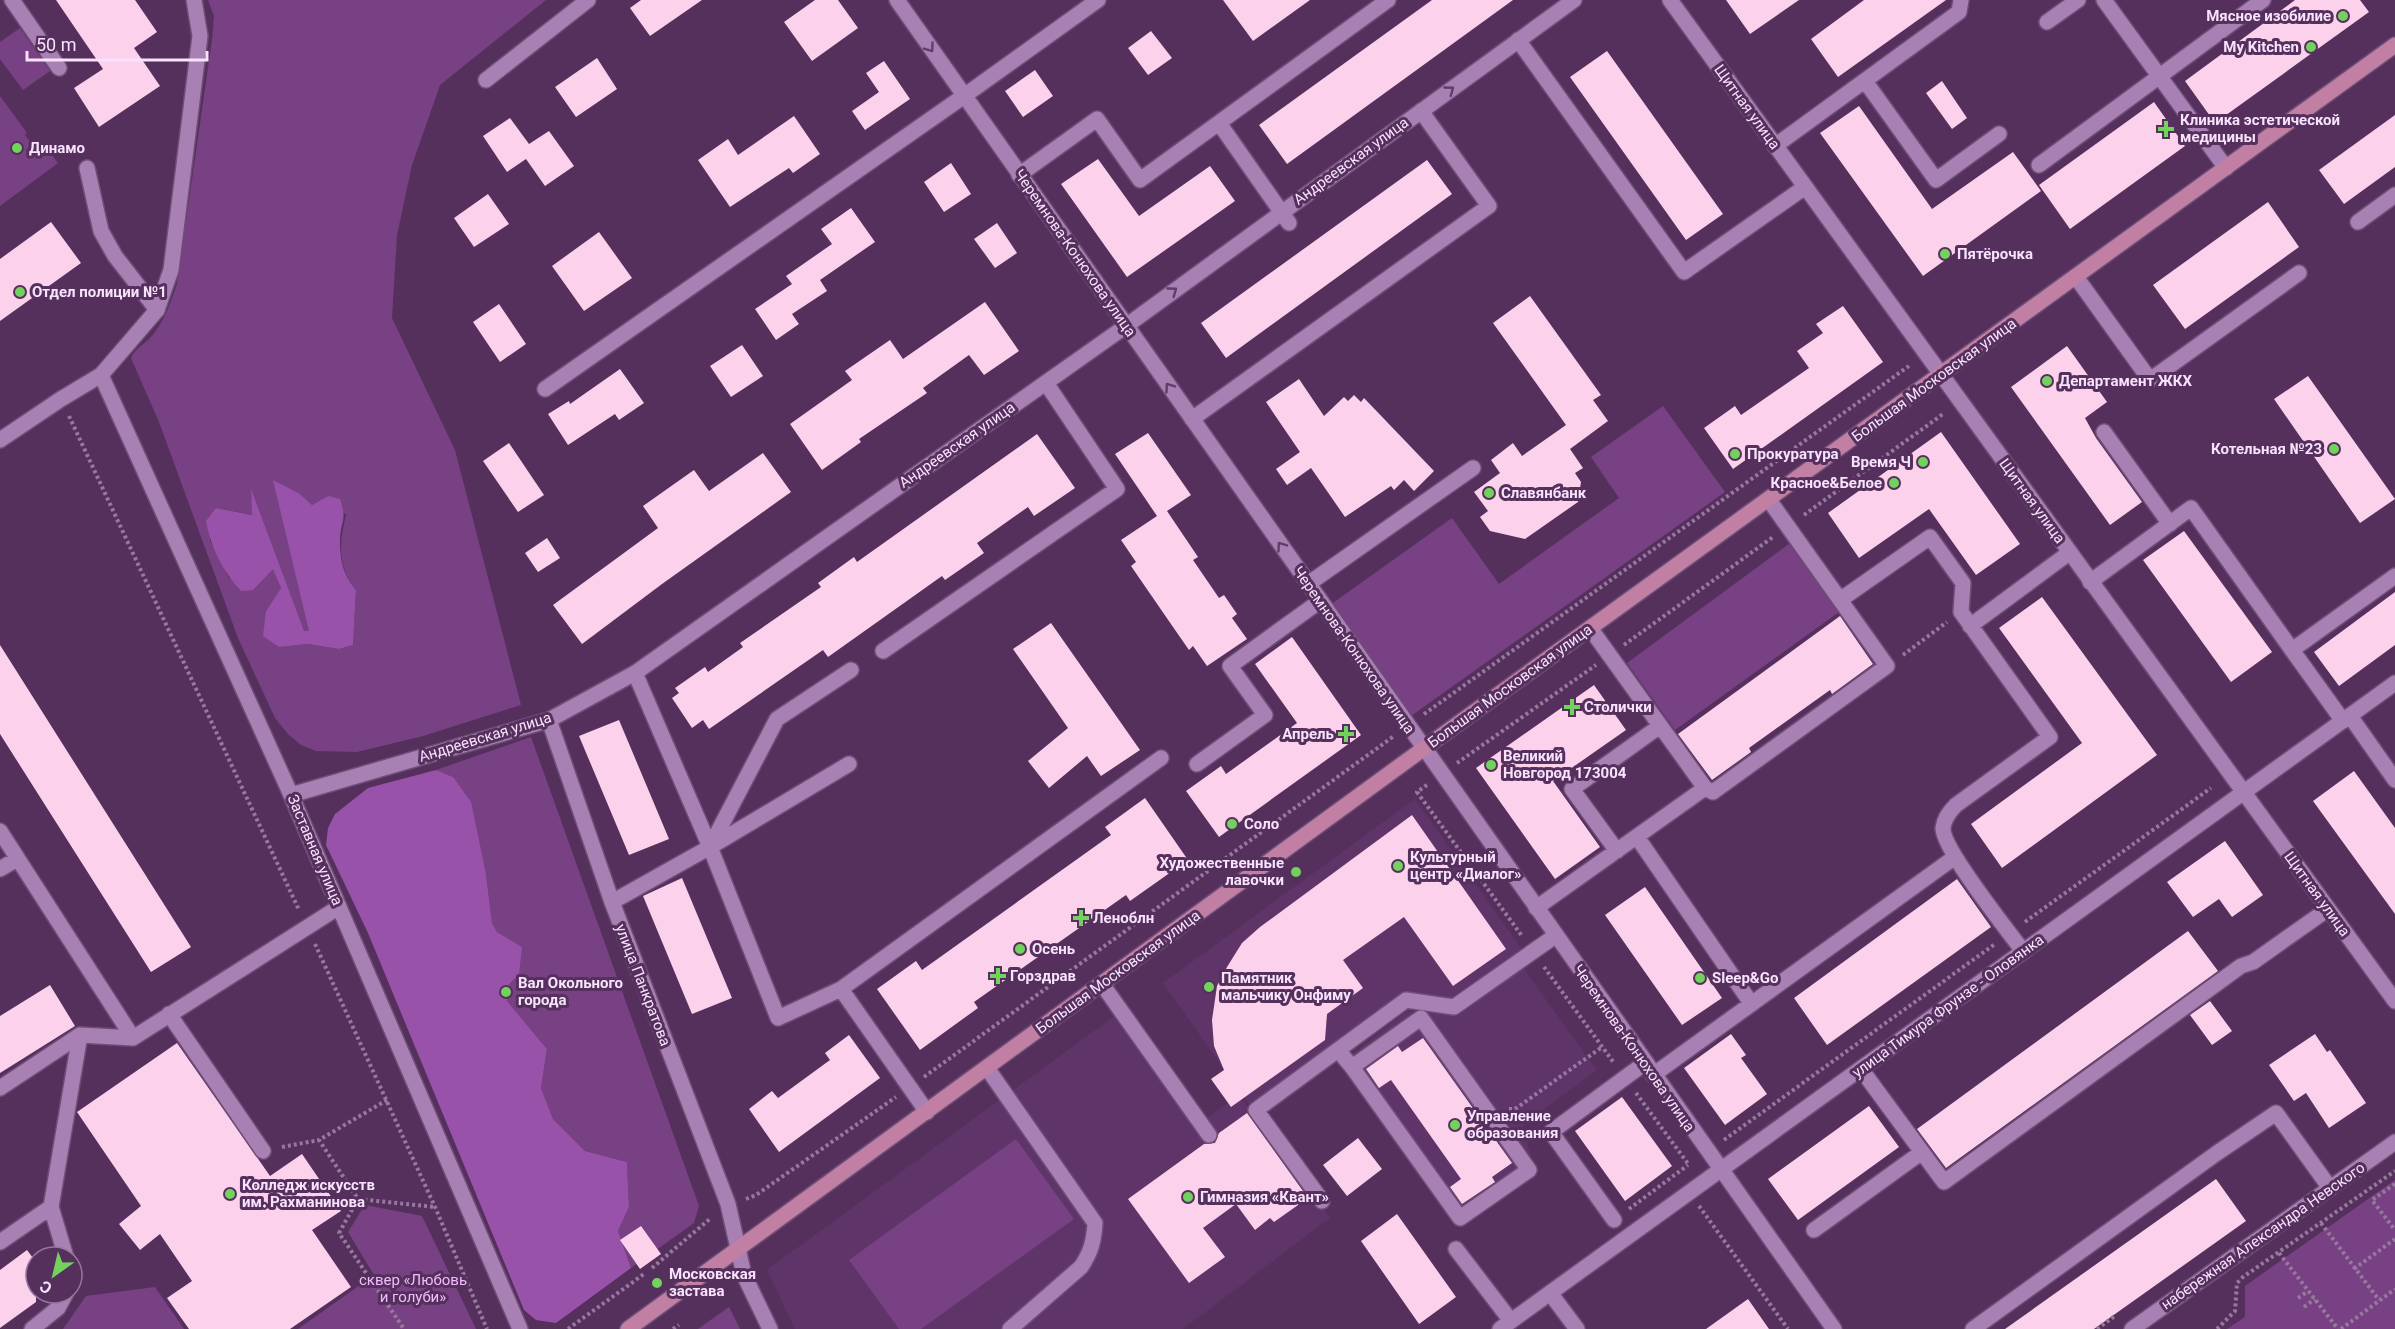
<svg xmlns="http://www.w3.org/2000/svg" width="2395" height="1329" viewBox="0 0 2395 1329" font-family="Roboto,sans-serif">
<rect width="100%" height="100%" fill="#55305d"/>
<!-- built -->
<path fill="#5f3569" d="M 1415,799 L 1523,951 L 1453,1003 L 1404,994 L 1252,1108 L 1163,983 Z
M 1523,968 L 1597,1070 L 1523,1125 L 1534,1169 L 1460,1222 L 1343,1062 L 1407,1011 L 1457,1015 Z
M 1116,1015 L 1195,1126 L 1239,1095 L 1330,1218 L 1183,1329 L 795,1329 L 767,1270 Z"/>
<!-- green -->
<path fill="#784184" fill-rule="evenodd" d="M 208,0 L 546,0 L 440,85 L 412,165 L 397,235 L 392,318 L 455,450 L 521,705 L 423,736 L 357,752 L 316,751 L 301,745 L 288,734 L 275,718 L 238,638 L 159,422 L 131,358 C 136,347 144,345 151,337 C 164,322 171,302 177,284 L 212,40 L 214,16 ZM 251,492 L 304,632 L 310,631 L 300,494 L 312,505 L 328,496 L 346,515 C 339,543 337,566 356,590 L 353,645 L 339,649 L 308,644 L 279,647 L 266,611 L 281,588 L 273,568 L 253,590 L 229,578 L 210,540 L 216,508 L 253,515 Z
M 20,28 L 50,71 L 23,90 L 0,59 L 0,42 Z
M 0,96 L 27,133 L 25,135 L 37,151 L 45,145 L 58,163 L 0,206 Z
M 1663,406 L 1725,492 L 1411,716 L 1330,605 L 1452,518 L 1499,584 L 1619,498 L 1591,457 Z
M 1789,544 L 1839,612 L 1675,730 L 1627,663 Z
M 531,737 L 699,1206 L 694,1223 L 631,1268 L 618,1231 L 629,1207 L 627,1162 L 585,1151 L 553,1119 L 541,1088 L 547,1049 L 507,1001 L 509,984 L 522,947 L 497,932 L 492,923 L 486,874 L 477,839 L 453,777 L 436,770 Z
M 1016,1139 L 1074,1219 L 921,1329 L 899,1329 L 849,1260 Z
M 2395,1180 L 2395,1329 L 2227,1329 L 2245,1317 L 2245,1286 Z
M 365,1205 L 422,1216 L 476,1329 L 298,1329 L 374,1275 L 348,1232 Z
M 155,1287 L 184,1329 L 63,1329 L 86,1296 Z
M 729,1307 L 740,1329 L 698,1329 Z"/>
<!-- forest -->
<path fill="#9952a9" d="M 273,480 L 300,494 L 312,505 L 328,496 L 340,499 C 348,522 340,520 340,541 C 340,561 343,574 356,590 L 353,645 L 339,649 L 308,644 L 279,647 L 263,636 L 266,611 L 281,588 L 273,569 L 253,590 L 241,591 C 223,572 211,548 206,521 L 216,508 L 252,515 L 251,489 L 304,631 L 309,631 Z
M 436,770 L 453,777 L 471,802 L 486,874 L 492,923 L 497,932 L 522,947 L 519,974 L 509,984 L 507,1001 L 547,1049 L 541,1088 L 553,1119 L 585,1151 L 627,1162 L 629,1207 L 618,1231 L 631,1268 L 556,1323 L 536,1320 L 524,1310 L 368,933 L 326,845 L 328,828 L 335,814 L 368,788 Z"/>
<!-- building -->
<path fill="#fcd1ec" d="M 56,0 L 135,0 L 157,32 L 134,48 L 160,86 L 99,127 L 74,88 L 103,69 Z
M 641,0 L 702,0 L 650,36 L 630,8 Z
M 815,0 L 838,0 L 858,28 L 812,61 L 784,22 Z
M 1223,0 L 1310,0 L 1253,41 Z
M 1432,0 L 1513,0 L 1287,164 L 1259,125 Z
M 1726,0 L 1799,0 L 1750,34 Z
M 1864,0 L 1946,0 L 1838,77 L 1811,39 Z
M 2295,0 L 2360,0 L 2369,12 L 2215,123 L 2185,81 Z
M 1151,31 L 1172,58 L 1148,75 L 1128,48 Z
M 1607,51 L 1723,214 L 1686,240 L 1570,77 Z
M 597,58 L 617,89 L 576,117 L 555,87 Z
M 884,61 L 910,99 L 865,130 L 852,111 L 879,92 L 866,73 Z
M 1035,70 L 1053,96 L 1023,117 L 1005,91 Z
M 1942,81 L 1967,118 L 1952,129 L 1926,93 Z
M 2154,102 L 2185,146 L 2070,229 L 2039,185 Z
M 1859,106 L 1932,209 L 2013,152 L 2041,191 L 1923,276 L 1820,133 Z
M 2395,115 L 2395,167 L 2344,204 L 2319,170 Z
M 794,116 L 820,154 L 793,173 L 789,168 L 730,207 L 698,160 L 728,139 L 738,155 Z
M 510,118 L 529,144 L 549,131 L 574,166 L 545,186 L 526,159 L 507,172 L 483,136 Z
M 1098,159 L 1139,216 L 1210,166 L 1235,201 L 1127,277 L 1061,184 Z
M 1427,160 L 1452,194 L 1226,358 L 1201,323 Z
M 951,163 L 971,194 L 944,212 L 924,182 Z
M 488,194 L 509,224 L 474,247 L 454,218 Z
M 2268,202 L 2299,247 L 2185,329 L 2153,285 Z
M 851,208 L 875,242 L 820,280 L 827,291 L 792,314 L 799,324 L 776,340 L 755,309 L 792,284 L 786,276 L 832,244 L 821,229 Z
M 51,222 L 81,263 L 0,321 L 0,259 Z
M 997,223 L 1017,253 L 995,268 L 974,239 Z
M 599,232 L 632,278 L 584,311 L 552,266 Z
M 1530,296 L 1601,395 L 1593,400 L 1608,421 L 1570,449 L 1583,468 L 1575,473 L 1581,482 L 1578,502 L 1525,539 L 1490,531 L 1480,517 L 1488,511 L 1474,492 L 1500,473 L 1491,460 L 1513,443 L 1522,456 L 1566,425 L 1493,323 Z
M 985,302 L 1019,351 L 984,375 L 969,355 L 923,388 L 927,393 L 859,439 L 861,442 L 822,470 L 790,424 L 852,380 L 845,371 L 890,340 L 903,359 Z
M 499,304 L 526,344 L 500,362 L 473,322 Z
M 1843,306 L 1883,362 L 1733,469 L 1704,428 L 1735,406 L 1741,415 L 1809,368 L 1797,351 L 1823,333 L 1816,324 Z
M 742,345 L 763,376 L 731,397 L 710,366 Z
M 2067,346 L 2107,402 L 2085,418 L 2096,438 L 2142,502 L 2110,525 L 2011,387 Z
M 620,369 L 644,403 L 619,420 L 615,414 L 568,445 L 548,414 L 569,401 L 570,404 Z
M 2308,376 L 2395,499 L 2360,523 L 2274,399 Z
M 1299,379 L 1324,416 L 1344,397 L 1348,401 L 1354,395 L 1361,402 L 1364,398 L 1434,471 L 1414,491 L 1404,480 L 1394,490 L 1391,486 L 1345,517 L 1311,468 L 1287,485 L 1276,469 L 1300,452 L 1266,402 Z
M 1941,432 L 2020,544 L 1976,575 L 1929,509 L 1859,558 L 1828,513 Z
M 1148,433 L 1191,495 L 1167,511 L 1198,557 L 1193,560 L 1219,598 L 1224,595 L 1237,614 L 1232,618 L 1247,639 L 1207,666 L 1193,646 L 1189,650 L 1173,627 L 1131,566 L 1136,562 L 1121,540 L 1157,516 L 1115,454 Z
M 1037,434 L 1075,488 L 1034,516 L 1028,507 L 977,543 L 984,553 L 945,580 L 942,576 L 828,657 L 823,650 L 709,729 L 703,720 L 692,728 L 672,698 L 679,693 L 675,688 L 705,667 L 708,672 L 743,647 L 740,643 L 821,587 L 818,583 L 854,557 L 857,562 Z
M 509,443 L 544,495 L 518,512 L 483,461 Z
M 763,453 L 791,492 L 662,584 L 582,644 L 553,605 L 658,528 L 643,506 L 694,470 L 709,491 Z
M 2184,531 L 2272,652 L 2231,682 L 2143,560 Z
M 547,538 L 560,558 L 538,572 L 525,553 Z
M 2395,592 L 2395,645 L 2339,686 L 2314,652 Z
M 2042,597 L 2157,755 L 2002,868 L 1971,824 L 2082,743 L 1999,628 Z
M 1840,616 L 1873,664 L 1832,694 L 1830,690 L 1749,748 L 1751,752 L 1712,780 L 1678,734 Z
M 1051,623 L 1140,750 L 1101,776 L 1087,756 L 1049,788 L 1028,761 L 1068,728 L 1013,649 Z
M 1292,637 L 1361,735 L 1219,837 L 1186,791 L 1221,766 L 1226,774 L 1297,723 L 1255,664 Z
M 0,645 L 191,947 L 151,972 L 0,734 Z
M 1594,685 L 1626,730 L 1553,781 L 1600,847 L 1555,879 L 1476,768 Z
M 619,720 L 669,839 L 629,855 L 579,736 Z
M 2354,771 L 2395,828 L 2395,914 L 2313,801 Z
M 1145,798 L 1188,860 L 1130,901 L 1126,895 L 974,1002 L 978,1008 L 920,1050 L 877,989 L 916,961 L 922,970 L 1111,835 L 1105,827 Z
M 1412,815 L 1506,949 L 1453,986 L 1404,917 L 1343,960 L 1363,988 L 1327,1014 L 1325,1040 L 1231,1107 L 1211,1079 L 1224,1070 L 1214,1046 L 1212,1020 L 1217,986 L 1227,967 L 1242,943 L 1260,927 Z
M 2225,841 L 2263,895 L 2232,917 L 2219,899 L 2193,917 L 2167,882 Z
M 682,878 L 732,998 L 692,1014 L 643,896 Z
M 1957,879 L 1991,927 L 1827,1045 L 1794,998 Z
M 1645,887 L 1722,998 L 1682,1025 L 1605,915 Z
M 2188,931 L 2218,971 L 1946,1168 L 1917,1129 Z
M 50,985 L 75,1026 L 0,1073 L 0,1016 Z
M 2210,1001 L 2232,1031 L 2212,1045 L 2190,1015 Z
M 1731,1034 L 1746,1055 L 1741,1058 L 1767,1094 L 1725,1125 L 1684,1068 Z
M 2315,1034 L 2327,1052 L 2330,1050 L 2366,1103 L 2329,1128 L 2306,1093 L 2294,1101 L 2269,1065 Z
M 849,1035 L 880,1078 L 779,1152 L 749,1109 L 772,1091 L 778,1098 L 830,1060 L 825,1053 Z
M 1423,1038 L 1512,1163 L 1492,1177 L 1495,1182 L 1462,1204 L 1450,1187 L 1461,1179 L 1391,1080 L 1379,1088 L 1366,1069 L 1398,1046 L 1402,1052 Z
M 177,1043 L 270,1176 L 302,1154 L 341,1211 L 312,1230 L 351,1287 L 290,1329 L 189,1329 L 167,1298 L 192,1281 L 160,1234 L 140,1250 L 119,1224 L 141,1206 L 77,1112 Z
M 1622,1097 L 1672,1166 L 1625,1201 L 1575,1131 Z
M 1869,1106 L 1899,1147 L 1798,1220 L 1768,1179 Z
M 1247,1113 L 1308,1198 L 1274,1222 L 1270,1218 L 1255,1230 L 1236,1204 L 1203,1228 L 1225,1257 L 1189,1283 L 1128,1199 L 1204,1144 L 1215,1143 L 1219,1133 Z
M 1358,1138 L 1382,1169 L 1347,1196 L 1323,1165 Z
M 2216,1179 L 2246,1221 L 2094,1329 L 2005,1329 Z
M 1397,1214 L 1456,1297 L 1419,1324 L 1361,1241 Z
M 641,1226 L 661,1254 L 640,1269 L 620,1240 Z
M 27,1250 L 36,1262 L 36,1302 L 0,1328 L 0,1270 Z
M 1748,1299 L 1769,1329 L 1706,1329 Z"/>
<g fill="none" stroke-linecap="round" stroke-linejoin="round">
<!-- service casing -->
<g stroke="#6e4e76" stroke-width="18">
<path id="service" d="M 12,0 L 59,68
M 2104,0 L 2226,168
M 2047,22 L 2078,0
M 1518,40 L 1684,272 L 1805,187
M 1865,81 L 1936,180 L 1999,134
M 1219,123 L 1289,223
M 1775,146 L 1959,12 L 1961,0
M 2039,165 L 2263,0
M 87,168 L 101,231 L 115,256 L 157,310
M 1019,175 L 1097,119 L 1140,180 L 1388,0
M 2358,222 L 2395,195
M 2076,277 L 2150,380 L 2299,273
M 545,389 L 964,96
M 1192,419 L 1489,206 L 1421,111
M 2104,432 L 2170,524
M 2090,582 L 2191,508 L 2292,650
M 1308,584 L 1473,468
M 1840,600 L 1930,537 L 1963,583 L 1961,612 L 2050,737 L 1956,805 C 1950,811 1944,818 1943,828 C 1942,848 2008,931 2023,951
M 1970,626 L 2069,553
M 1590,628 L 1705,788 L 1713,792 L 1887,666 L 1769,500
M 883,651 L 1117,489 L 1046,383
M 635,673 L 710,847 L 778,1018 L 841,989 L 927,1112
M 2350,716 L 2395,780
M 2343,721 L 2292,650 L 2395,576
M 1197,764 L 1265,715 L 1230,666 L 1320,601
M 0,831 L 133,1038
M 1637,837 L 1751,1003
M 710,847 L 777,719 L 851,670
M 1617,851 L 1572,789 L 1660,726
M 0,869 L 17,859
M 612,902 L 710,847 L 849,764
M 1536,908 L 1705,788
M 1102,984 L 1209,1135
M 841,989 L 1161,758
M 169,1014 L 263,1151
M 987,1068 L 1095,1223 C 1094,1241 1091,1252 1081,1267 L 1010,1329
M 1861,1069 L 1944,1182 L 2241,966 L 2253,962 L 2328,909
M 1653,1075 L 1955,857
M 0,1088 L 80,1035 L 133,1038 L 339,907
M 1322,1201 L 1256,1110 L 1406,1000 L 1454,1007 L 1555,936
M 1614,1220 L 1551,1132 L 1645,1063
M 1814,1230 L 1922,1152
M 0,1242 L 51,1207
M 1456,1249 L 1511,1321
M 66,1257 L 51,1207 L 80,1035
M 1550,1293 L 1577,1329
M 32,1329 L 58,1308 L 66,1293
M 1973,1329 L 2217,1153 L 2276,1113 L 2330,1188"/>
</g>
<!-- minor casing -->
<g stroke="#6e4e76" stroke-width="18">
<path id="minor" d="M 897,0 L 1834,1329
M 1670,0 L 2395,1001
M 486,80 L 588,0
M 964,96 L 1098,0
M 101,375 L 291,795 L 520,1329
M 0,440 L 61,399 L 101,375 L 157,310 L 171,270 L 200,36 L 194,0
M 549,720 L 612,902 L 728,1204 L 744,1275 L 770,1329
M 291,795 L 549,720 L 635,673 L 1126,326 L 1574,0
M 1338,1050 L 1352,1067 L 1460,1218 L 1529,1170 L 1421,1018 L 1352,1067
M 1500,1329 L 2395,683
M 2132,1329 L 2395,1142"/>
</g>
<!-- secondary casing -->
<g stroke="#6e4e76" stroke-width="18">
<path id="secondary" d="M 628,1329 L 1423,749 L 2395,45"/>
</g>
<!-- path -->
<path stroke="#97789e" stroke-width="4" stroke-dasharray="3 3" stroke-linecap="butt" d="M 69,416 L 299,910
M 1804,515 L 1943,414
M 1624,645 L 1773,537
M 1903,655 L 1947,622
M 1424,714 L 1909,366
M 1457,763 L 1596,665
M 1427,785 L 1417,792 L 1522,936
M 2025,922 L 2211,788
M 315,944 L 435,1207 L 487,1329
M 1544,967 L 1614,1063
M 924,1077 L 1394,736
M 1636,1093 L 1689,1165
M 387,1100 L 319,1140 L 358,1199 L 435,1207
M 1509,1109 L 1515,1109 L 1602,1047
M 1724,1140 L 1995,944
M 282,1147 L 319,1140
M 2395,1184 L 2372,1200 L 2395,1230
M 358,1199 L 339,1233 L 404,1329
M 746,1199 L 756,1195 L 896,1097
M 1699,1206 L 1788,1329
M 1629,1209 L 1688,1165
M 2321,1223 L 2379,1300
M 2279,1253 L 2338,1329
M 652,1268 L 711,1218
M 2354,1269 L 2395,1239
M 2298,1298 L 2308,1291
M 2304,1307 L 2315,1299
M 568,1329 L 644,1274
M 673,1329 L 679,1325
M 2097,1329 L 2116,1315
M 2217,1329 L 2235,1311 L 2237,1283 L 2243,1277 L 2395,1171
M 2341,1329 L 2395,1289"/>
<!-- service -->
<use href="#service" stroke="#a980b3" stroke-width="15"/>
<!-- minor -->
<use href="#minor" stroke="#a980b3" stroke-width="15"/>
<!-- secondary -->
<use href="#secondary" stroke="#c07fa3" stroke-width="15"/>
</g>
<!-- one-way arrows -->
<defs><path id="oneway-chevron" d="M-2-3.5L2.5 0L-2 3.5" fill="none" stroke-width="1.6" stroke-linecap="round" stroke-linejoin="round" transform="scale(1.5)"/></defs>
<g stroke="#623c6a">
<use href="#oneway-chevron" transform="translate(930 48) rotate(55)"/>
<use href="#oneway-chevron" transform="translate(1450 90) rotate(-36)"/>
<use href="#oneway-chevron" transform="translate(1173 291) rotate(-36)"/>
<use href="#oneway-chevron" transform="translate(1169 387) rotate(-125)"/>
<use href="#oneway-chevron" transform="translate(1281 546) rotate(-125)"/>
</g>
<!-- markers -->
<g fill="#72d25d" stroke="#55305d" stroke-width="2">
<circle cx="2343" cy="16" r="6"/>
<circle cx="2311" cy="47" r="6"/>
<path d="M2163 120h6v6h6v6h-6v6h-6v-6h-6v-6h6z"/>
<circle cx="17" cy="148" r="6"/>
<circle cx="1945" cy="254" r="6"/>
<circle cx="20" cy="292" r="6"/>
<circle cx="2047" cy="381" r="6"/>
<circle cx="2334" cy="449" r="6"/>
<circle cx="1735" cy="454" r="6"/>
<circle cx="1923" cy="462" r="6"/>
<circle cx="1894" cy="483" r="6"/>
<circle cx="1489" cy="493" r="6"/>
<path d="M1569 698h6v6h6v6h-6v6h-6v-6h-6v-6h6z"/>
<path d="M1343 725h6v6h6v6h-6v6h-6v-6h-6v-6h6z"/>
<circle cx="1491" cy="765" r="6"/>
<circle cx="1232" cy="824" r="6"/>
<circle cx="1398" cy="866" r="6"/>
<circle cx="1296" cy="872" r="6"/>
<path d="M1078 909h6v6h6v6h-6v6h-6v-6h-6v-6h6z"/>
<circle cx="1020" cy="949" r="6"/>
<path d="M995 967h6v6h6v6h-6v6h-6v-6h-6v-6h6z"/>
<circle cx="1700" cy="978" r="6"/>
<circle cx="1209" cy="987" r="6"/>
<circle cx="506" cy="992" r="6"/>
<circle cx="1455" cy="1125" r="6"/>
<circle cx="230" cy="1194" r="6"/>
<circle cx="1188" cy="1197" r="6"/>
<circle cx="657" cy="1283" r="6"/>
</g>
<g text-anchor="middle" stroke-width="6" stroke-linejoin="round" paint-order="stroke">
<!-- poi labels -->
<g font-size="15" font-weight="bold" fill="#f8e2fd" stroke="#55305d" text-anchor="start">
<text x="2331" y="21" text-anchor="end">Мясное изобилие</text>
<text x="2299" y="52" text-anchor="end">My Kitchen</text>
<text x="2180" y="125">Клиника эстетической<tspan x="2180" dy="17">медицины</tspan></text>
<text x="29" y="153">Динамо</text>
<text x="1957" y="259">Пятёрочка</text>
<text x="32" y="297">Отдел полиции №1</text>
<text x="2059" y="386">Департамент ЖКХ</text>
<text x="2322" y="454" text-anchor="end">Котельная №23</text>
<text x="1747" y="459">Прокуратура</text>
<text x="1911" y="467" text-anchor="end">Время Ч</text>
<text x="1882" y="488" text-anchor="end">Красное&amp;Белое</text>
<text x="1501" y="498">Славянбанк</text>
<text x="1584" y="712">Столички</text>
<text x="1334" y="739" text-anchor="end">Апрель</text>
<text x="1503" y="761">Великий<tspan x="1503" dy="17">Новгород 173004</tspan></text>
<text x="1244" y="829">Соло</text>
<text x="1410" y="862">Культурный<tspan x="1410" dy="17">центр «Диалог»</tspan></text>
<text x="1284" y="868" text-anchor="end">Художественные<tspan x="1284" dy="17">лавочки</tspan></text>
<text x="1093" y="923">Леноблн</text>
<text x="1032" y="954">Осень</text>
<text x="1010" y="981">Горздрав</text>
<text x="1221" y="983">Памятник<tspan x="1221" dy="17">мальчику Онфиму</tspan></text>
<text x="1712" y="983">Sleep&amp;Go</text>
<text x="518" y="988">Вал Окольного<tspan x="518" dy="17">города</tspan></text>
<text x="1467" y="1121">Управление<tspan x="1467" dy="17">образования</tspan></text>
<text x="242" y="1190">Колледж искусств<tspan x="242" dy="17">им. Рахманинова</tspan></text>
<text x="1200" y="1202">Гимназия «Квант»</text>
<text x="669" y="1279">Московская<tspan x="669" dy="17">застава</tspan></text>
</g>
<!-- street labels -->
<g font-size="15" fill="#f8e2fd" stroke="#55305d">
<text transform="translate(1747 107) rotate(54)" y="5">Щитная улица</text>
<text transform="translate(1351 161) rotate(-36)" y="5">Андреевская улица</text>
<text transform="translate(1075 253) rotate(55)" y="5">Черемнова-Конюхова улица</text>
<text transform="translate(1934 380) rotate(-36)" y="5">Большая Московская улица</text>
<text transform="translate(957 445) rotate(-35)" y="5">Андреевская улица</text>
<text transform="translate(2032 501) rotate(54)" y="5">Щитная улица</text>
<text transform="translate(1354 650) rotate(55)" y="5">Черемнова-Конюхова улица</text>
<text transform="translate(1510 686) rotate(-36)" y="5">Большая Московская улица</text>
<text transform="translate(485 737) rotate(-17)" y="5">Андреевская улица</text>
<text transform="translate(315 850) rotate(67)" y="5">Заставная улица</text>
<text transform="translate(2317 894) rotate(54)" y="5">Щитная улица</text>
<text transform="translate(1118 972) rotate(-36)" y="5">Большая Московская улица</text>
<text transform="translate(643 985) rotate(69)" y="5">улица Панкратова</text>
<text transform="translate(1948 1006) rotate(-36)" y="5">улица Тимура Фрунзе - Оловянка</text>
<text transform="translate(1634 1048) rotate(55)" y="5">Черемнова-Конюхова улица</text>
<text transform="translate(2263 1236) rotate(-35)" y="5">набережная Александра Невского</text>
</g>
<!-- park labels -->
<g font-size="15" fill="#f2bbfe" stroke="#55305d">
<text x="413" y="1285">сквер «Любовь<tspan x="413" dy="17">и голуби»</tspan></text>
</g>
</g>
<!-- north arrow -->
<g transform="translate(54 1275) rotate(214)"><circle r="28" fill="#55305d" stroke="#96779d" stroke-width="1.5"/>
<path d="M0-4.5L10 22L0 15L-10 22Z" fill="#72d25d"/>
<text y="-9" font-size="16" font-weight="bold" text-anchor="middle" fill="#f8e2fd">С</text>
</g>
<!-- scale -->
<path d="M27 51v9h180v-9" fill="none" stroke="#f8e2fd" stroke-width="3"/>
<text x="36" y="51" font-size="18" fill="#f8e2fd" stroke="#55305d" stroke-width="4.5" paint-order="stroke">50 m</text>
</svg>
